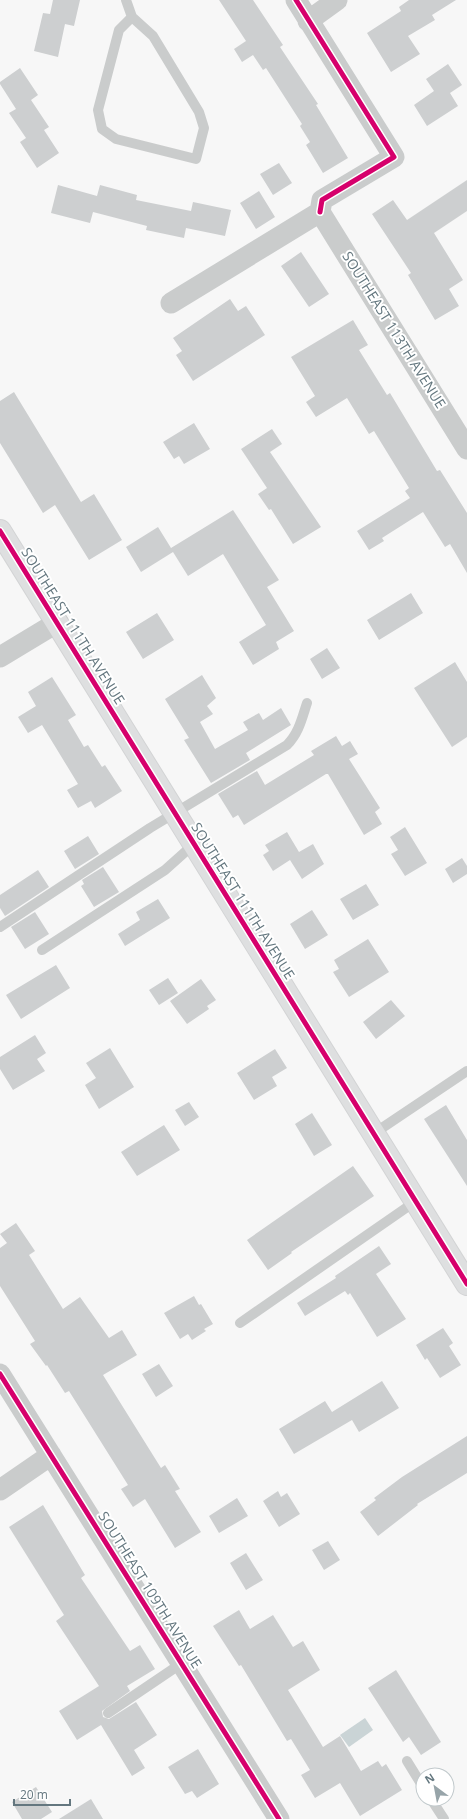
<svg xmlns="http://www.w3.org/2000/svg" width="467" height="1819" viewBox="0 0 467 1819" font-family="'Open Sans',sans-serif">
<rect width="100%" height="100%" fill="#f7f7f7"/>
<!-- water -->
<path fill="#cad4d6" d="M 365,1718 L 373,1730 L 349,1747 L 340,1735 Z"/>
<!-- building -->
<path fill="#cdcfd0" d="M 53,0 L 80,0 L 74,26 L 65,24 L 58,57 L 34,51 L 43,13 L 50,14 Z
M 219,0 L 253,0 L 283,45 L 280,47 L 318,104 L 316,105 L 348,158 L 323,173 L 306,145 L 310,142 L 300,126 L 302,124 L 266,68 L 263,70 L 253,55 L 242,62 L 234,49 L 246,41 Z
M 409,0 L 456,0 L 432,15 L 435,20 L 408,36 L 420,54 L 391,72 L 367,33 L 401,11 L 399,7 Z
M 448,64 L 462,85 L 450,93 L 458,106 L 427,126 L 414,105 L 434,91 L 426,79 Z
M 20,68 L 38,95 L 31,100 L 49,127 L 44,130 L 59,153 L 37,168 L 20,142 L 26,138 L 9,113 L 16,109 L 0,84 L 0,82 Z
M 279,163 L 292,183 L 273,195 L 260,174 Z
M 467,180 L 467,211 L 434,233 L 463,280 L 449,289 L 459,306 L 435,320 L 408,275 L 411,273 L 372,214 L 393,200 L 407,220 Z
M 58,185 L 97,196 L 100,185 L 137,195 L 136,200 L 191,211 L 193,202 L 231,210 L 225,236 L 186,228 L 184,238 L 146,230 L 147,226 L 93,212 L 90,223 L 51,213 Z
M 259,191 L 275,217 L 256,229 L 240,203 Z
M 301,252 L 329,294 L 309,307 L 281,266 Z
M 230,299 L 238,311 L 246,306 L 265,335 L 193,381 L 176,355 L 182,351 L 173,338 Z
M 353,320 L 368,345 L 359,350 L 387,395 L 390,393 L 437,471 L 440,470 L 467,513 L 467,573 L 450,544 L 445,547 L 423,512 L 382,538 L 384,541 L 369,550 L 357,531 L 410,498 L 405,491 L 409,488 L 374,431 L 369,434 L 347,398 L 316,417 L 306,402 L 315,396 L 291,357 Z
M 14,392 L 81,502 L 94,494 L 122,540 L 89,560 L 55,505 L 43,513 L 0,443 L 0,401 Z
M 194,423 L 210,449 L 184,464 L 179,456 L 174,459 L 163,442 Z
M 272,429 L 282,444 L 270,452 L 321,527 L 293,544 L 271,509 L 269,510 L 258,494 L 267,488 L 241,449 Z
M 233,510 L 279,580 L 267,587 L 294,631 L 276,642 L 279,649 L 253,665 L 239,642 L 266,625 L 223,554 L 188,576 L 173,552 L 141,572 L 126,547 L 158,527 L 171,548 Z
M 411,593 L 423,613 L 379,640 L 367,620 Z
M 157,613 L 174,640 L 143,659 L 126,632 Z
M 327,648 L 340,668 L 322,679 L 310,659 Z
M 455,662 L 467,682 L 467,737 L 452,747 L 414,688 Z
M 202,675 L 216,698 L 207,706 L 213,714 L 200,722 L 215,749 L 248,730 L 243,722 L 259,713 L 263,720 L 281,708 L 291,725 L 246,753 L 250,760 L 211,783 L 184,740 L 189,738 L 165,699 Z
M 52,677 L 76,715 L 68,720 L 84,747 L 88,745 L 102,767 L 105,765 L 122,791 L 95,808 L 91,801 L 78,808 L 67,790 L 78,784 L 42,725 L 28,733 L 18,717 L 36,706 L 28,692 Z
M 336,736 L 342,746 L 350,741 L 358,754 L 349,759 L 380,808 L 375,812 L 382,824 L 364,835 L 328,774 L 326,774 L 244,825 L 238,815 L 233,818 L 218,794 L 257,771 L 265,785 L 314,755 L 311,751 Z
M 405,827 L 427,863 L 405,876 L 391,854 L 398,850 L 390,837 Z
M 287,832 L 299,852 L 313,844 L 324,864 L 302,879 L 290,860 L 273,871 L 263,855 L 269,851 L 265,845 Z
M 88,836 L 99,854 L 75,869 L 64,851 Z
M 462,858 L 467,866 L 467,874 L 453,883 L 445,869 Z
M 103,867 L 119,892 L 94,907 L 81,886 L 84,884 L 82,880 Z
M 38,870 L 49,887 L 5,916 L 0,908 L 0,895 Z
M 366,884 L 379,905 L 353,920 L 340,899 Z
M 158,899 L 170,918 L 125,946 L 118,934 L 140,920 L 136,912 Z
M 312,910 L 328,935 L 305,949 L 290,924 Z
M 35,912 L 49,934 L 25,949 L 11,927 Z
M 368,939 L 389,972 L 349,997 L 333,972 L 339,969 L 334,960 Z
M 56,965 L 70,988 L 21,1019 L 6,995 Z
M 168,978 L 178,993 L 159,1005 L 149,990 Z
M 201,979 L 216,1000 L 207,1006 L 209,1009 L 187,1024 L 170,1001 Z
M 391,1000 L 405,1016 L 376,1039 L 363,1022 Z
M 35,1035 L 46,1053 L 37,1059 L 45,1071 L 13,1090 L 0,1069 L 0,1057 Z
M 110,1048 L 134,1087 L 99,1109 L 85,1085 L 96,1078 L 86,1063 Z
M 275,1049 L 287,1068 L 272,1077 L 277,1086 L 254,1100 L 237,1073 Z
M 189,1102 L 199,1117 L 185,1126 L 175,1110 Z
M 446,1105 L 467,1140 L 467,1186 L 424,1119 Z
M 312,1113 L 332,1145 L 314,1156 L 295,1124 Z
M 164,1125 L 180,1150 L 137,1176 L 121,1152 Z
M 353,1166 L 374,1196 L 291,1252 L 292,1253 L 268,1270 L 247,1240 Z
M 16,1223 L 35,1251 L 29,1255 L 63,1309 L 80,1297 L 109,1338 L 122,1330 L 137,1355 L 103,1375 L 161,1468 L 165,1465 L 180,1489 L 175,1491 L 201,1532 L 175,1548 L 145,1499 L 133,1507 L 121,1489 L 128,1485 L 69,1391 L 65,1393 L 47,1365 L 46,1366 L 30,1344 L 35,1341 L 0,1286 L 0,1248 L 7,1243 L 0,1234 Z
M 379,1246 L 391,1264 L 376,1274 L 406,1319 L 377,1337 L 350,1293 L 348,1295 L 345,1291 L 305,1316 L 297,1303 L 336,1278 L 335,1276 Z
M 194,1296 L 199,1305 L 201,1304 L 213,1324 L 204,1329 L 206,1331 L 192,1340 L 188,1334 L 180,1339 L 164,1313 Z
M 443,1328 L 453,1343 L 449,1346 L 461,1365 L 440,1378 L 427,1358 L 425,1360 L 416,1345 Z
M 159,1364 L 173,1386 L 156,1397 L 142,1374 Z
M 382,1381 L 399,1408 L 359,1432 L 352,1420 L 294,1454 L 279,1429 L 325,1401 L 332,1412 Z
M 467,1436 L 467,1473 L 417,1504 L 418,1505 L 378,1536 L 360,1512 L 376,1500 L 374,1498 L 402,1477 Z
M 278,1491 L 281,1497 L 287,1493 L 300,1514 L 279,1527 L 263,1501 Z
M 237,1498 L 248,1516 L 219,1533 L 209,1516 Z
M 43,1505 L 85,1575 L 81,1578 L 130,1651 L 140,1645 L 155,1669 L 127,1686 L 130,1691 L 102,1711 L 103,1717 L 109,1719 L 136,1702 L 157,1735 L 134,1750 L 145,1768 L 132,1776 L 101,1725 L 77,1740 L 59,1711 L 99,1686 L 56,1621 L 64,1615 L 9,1527 Z
M 328,1541 L 340,1560 L 324,1570 L 312,1550 Z
M 246,1553 L 263,1580 L 246,1590 L 230,1563 Z
M 239,1610 L 250,1629 L 273,1615 L 293,1647 L 303,1641 L 320,1670 L 288,1690 L 323,1747 L 340,1736 L 361,1771 L 378,1761 L 382,1767 L 386,1764 L 402,1790 L 360,1816 L 340,1783 L 315,1798 L 301,1775 L 310,1770 L 291,1739 L 287,1741 L 241,1665 L 239,1666 L 213,1626 Z
M 396,1670 L 441,1742 L 421,1755 L 409,1737 L 403,1742 L 368,1688 Z
M 198,1749 L 219,1784 L 197,1798 L 192,1791 L 185,1794 L 168,1767 Z
M 36,1787 L 52,1812 L 41,1819 L 22,1819 L 12,1802 Z
M 91,1799 L 103,1819 L 59,1819 Z"/>
<g fill="none" stroke-linecap="round" stroke-linejoin="round">
<!-- secondary casing -->
<g stroke="#d3d4d5" stroke-width="24">
<path id="secondary" d="M 0,531 L 467,1284"/>
</g>
<!-- lane -->
<path stroke="#cacccc" stroke-width="10" d="M 126,0 L 132,17 L 153,36 L 199,112 L 204,128 L 196,159 L 116,139 L 102,129 L 98,110 L 119,30 L 132,17
M 0,927 L 150,828 L 287,745 C 299,733 302,718 307,703
M 42,950 L 165,870 L 194,844
M 373,1134 L 467,1071
M 240,1323 L 416,1201
M 108,1713 L 182,1663
M 407,1761 L 423,1787
M 431,1799 L 444,1819"/>
<!-- street -->
<path stroke="#cacccc" stroke-width="21" d="M 296,0 L 394,157 L 322,200 L 320,212
M 308,21 L 337,0
M 320,212 L 467,449
M 171,303 L 320,212
M 0,657 L 58,622
M 0,1374 L 279,1819
M 0,1490 L 51,1455"/>
<!-- secondary -->
<use href="#secondary" stroke="#dedfe0" stroke-width="22"/>
<!-- cycleway casing -->
<g stroke="#fff" stroke-width="8">
<path id="cycleway" d="M 296,0 L 394,157 L 322,200 L 320,212
M 0,531 L 467,1284
M 0,1374 L 279,1819"/>
</g>
<!-- cycleway -->
<use href="#cycleway" stroke="#d6006c" stroke-width="5"/>
</g>
<g text-anchor="middle" stroke-width="4" stroke-linejoin="round" paint-order="stroke">
<!-- street labels -->
<g font-size="14" fill="#64777f" stroke="#fff">
<text transform="translate(394 330) rotate(58)" y="5">SOUTHEAST 113TH AVENUE</text>
<text transform="translate(73 626) rotate(58)" y="5">SOUTHEAST 111TH AVENUE</text>
<text transform="translate(243 901) rotate(58)" y="5">SOUTHEAST 111TH AVENUE</text>
<text transform="translate(150 1590) rotate(58)" y="5">SOUTHEAST 109TH AVENUE</text>
</g>
</g>
<!-- north arrow -->
<g transform="translate(435 1787) rotate(328)"><circle r="19" fill="#ffffff" stroke="#c1c9cc"/>
<path d="M0-3L7 15L0 10L-7 15Z" fill="#97a4a9"/>
<text y="-6" font-size="11" font-weight="bold" text-anchor="middle" fill="#64777f">N</text>
</g>
<!-- scale -->
<path d="M14 1799v6h56v-6" fill="none" stroke="#64777f" stroke-width="2"/>
<text x="20" y="1799" font-size="12" fill="#64777f" stroke="#ffffff" stroke-width="3" paint-order="stroke">20 m</text>
</svg>
